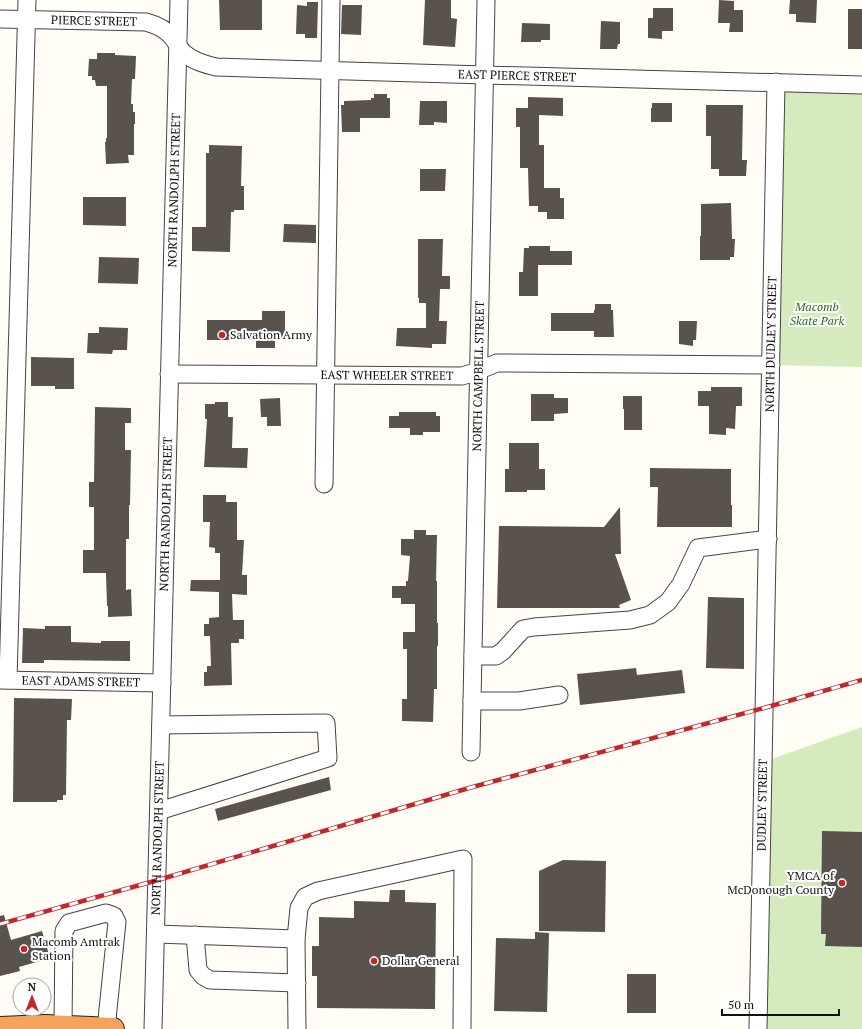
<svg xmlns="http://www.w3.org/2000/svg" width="862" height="1029" viewBox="0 0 862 1029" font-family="'PT Serif',serif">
<rect width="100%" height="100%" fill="#fffdf5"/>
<!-- green -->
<path fill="#d5ebbd" d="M 776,82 L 862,85 L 862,367 L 771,365 Z
M 862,727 L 862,1029 L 758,1029 L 763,762 Z"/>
<!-- building -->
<path fill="#5a524d" d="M 219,0 L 262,0 L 262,30 L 220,30 Z
M 425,0 L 451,0 L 451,18 L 457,19 L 455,47 L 423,45 Z
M 719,0 L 734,1 L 734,10 L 743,10 L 743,32 L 729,32 L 730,23 L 718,23 Z
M 790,0 L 817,0 L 816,23 L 796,22 L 796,14 L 789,14 Z
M 307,2 L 318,2 L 317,38 L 305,38 L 305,34 L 296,34 L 297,5 L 307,6 Z
M 342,5 L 362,5 L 361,35 L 341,34 Z
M 653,8 L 673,8 L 673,31 L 662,31 L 662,39 L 648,38 L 648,18 L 653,18 Z
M 848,9 L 862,9 L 862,49 L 848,49 Z
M 601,21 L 620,22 L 620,44 L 618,44 L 617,49 L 600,49 Z
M 522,23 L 550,24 L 550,40 L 541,40 L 541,42 L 521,42 Z
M 97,53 L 115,53 L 115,55 L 136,56 L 135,79 L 132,79 L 131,104 L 133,104 L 133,112 L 135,112 L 135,124 L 134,124 L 134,155 L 128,155 L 129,163 L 106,164 L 105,142 L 106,142 L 106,138 L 107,138 L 107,86 L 96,86 L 95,80 L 92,80 L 92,76 L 88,76 L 89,59 L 97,59 Z
M 374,94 L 387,94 L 387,98 L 390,98 L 390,118 L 360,118 L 360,132 L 342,132 L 341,105 L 344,105 L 344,101 L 371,100 L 371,98 L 374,98 Z
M 528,97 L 563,98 L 563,116 L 539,115 L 539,145 L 544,145 L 544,188 L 560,188 L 560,198 L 564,198 L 564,219 L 547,219 L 547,212 L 538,212 L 538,206 L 529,206 L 528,168 L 520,168 L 520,127 L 516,127 L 516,108 L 528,108 Z
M 420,101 L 447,101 L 447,123 L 434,122 L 434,125 L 419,125 Z
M 652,103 L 672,103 L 672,122 L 651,122 L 651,108 L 652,108 Z
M 706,105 L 743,105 L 742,160 L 747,160 L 746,176 L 719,176 L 719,169 L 711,169 L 711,136 L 706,136 Z
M 209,145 L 242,146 L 241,186 L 244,186 L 244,210 L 234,210 L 234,212 L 231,212 L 230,252 L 192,251 L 192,227 L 206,227 L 206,153 L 209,153 Z
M 420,169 L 446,169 L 445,191 L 420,191 Z
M 83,197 L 126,197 L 126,226 L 83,225 Z
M 731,203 L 732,239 L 735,239 L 734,257 L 730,257 L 730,260 L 700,260 L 700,236 L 701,236 L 701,204 Z
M 284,224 L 316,225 L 316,243 L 283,242 Z
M 418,239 L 443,239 L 442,276 L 450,276 L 450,289 L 440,289 L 439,321 L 447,321 L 446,344 L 432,344 L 432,348 L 396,346 L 397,328 L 426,328 L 426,303 L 419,303 L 419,298 L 418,298 Z
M 529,246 L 550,246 L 550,251 L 572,251 L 572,265 L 538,265 L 538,296 L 519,296 L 519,272 L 523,272 L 524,248 L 529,248 Z
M 99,257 L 139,258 L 138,284 L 98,283 Z
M 595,304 L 611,304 L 611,310 L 613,310 L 614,337 L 594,337 L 594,331 L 551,331 L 551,313 L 594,313 L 594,310 L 595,310 Z
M 262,311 L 285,311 L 285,339 L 275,339 L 275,348 L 256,348 L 256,340 L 207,340 L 207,320 L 262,320 Z
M 679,321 L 697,321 L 696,340 L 693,340 L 693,346 L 679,344 Z
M 99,327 L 128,328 L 127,350 L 113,350 L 112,354 L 87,353 L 88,333 L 99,333 Z
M 31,357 L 74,358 L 74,389 L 55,389 L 55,386 L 31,386 Z
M 711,387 L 742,387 L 742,406 L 736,406 L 735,429 L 726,428 L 726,435 L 709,434 L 709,406 L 698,406 L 698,391 L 711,391 Z
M 531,394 L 554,394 L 554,398 L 568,398 L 568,413 L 554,414 L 554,421 L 531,421 Z
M 623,396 L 642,396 L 642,430 L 624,430 L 624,409 L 623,409 Z
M 280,398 L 281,426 L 267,426 L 267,417 L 261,417 L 260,399 Z
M 215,402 L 228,402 L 228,417 L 233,417 L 232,448 L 248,448 L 247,468 L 204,467 L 207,419 L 205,419 L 205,404 L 215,404 Z
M 95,407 L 131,408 L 131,423 L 125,423 L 125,450 L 131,450 L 130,505 L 129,505 L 129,539 L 126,539 L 126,590 L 131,589 L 132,616 L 108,617 L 108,606 L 107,606 L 106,573 L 83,573 L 83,550 L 94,550 L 94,507 L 89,507 L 89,482 L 94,482 Z
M 399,412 L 436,412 L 436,416 L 440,416 L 440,432 L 423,432 L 423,435 L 410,435 L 410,428 L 389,428 L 389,416 L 399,416 Z
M 509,443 L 539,443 L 539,469 L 545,469 L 545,490 L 527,490 L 527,492 L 505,492 L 505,469 L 509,469 Z
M 650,468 L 731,469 L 731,505 L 732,505 L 732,527 L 657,527 L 658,487 L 650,487 Z
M 203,495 L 226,495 L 226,502 L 237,502 L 237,540 L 244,540 L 242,575 L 247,575 L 247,595 L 232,594 L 233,620 L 244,620 L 244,639 L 239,639 L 239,643 L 231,643 L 232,685 L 204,686 L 204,672 L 207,672 L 207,666 L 211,666 L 210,636 L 204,636 L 204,624 L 209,624 L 209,618 L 219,617 L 219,592 L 190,591 L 191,580 L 220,580 L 220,553 L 215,553 L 215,548 L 209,547 L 210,522 L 203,522 Z
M 620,507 L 621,554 L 615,554 L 631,600 L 619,605 L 620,608 L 497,608 L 499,526 L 604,527 Z
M 414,530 L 426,530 L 426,535 L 437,535 L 436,581 L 437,581 L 437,623 L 438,623 L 438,646 L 437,646 L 437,689 L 434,689 L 433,722 L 402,721 L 402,699 L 407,699 L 407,649 L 403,649 L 403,632 L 415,632 L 415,604 L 401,604 L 401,598 L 392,598 L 392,586 L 406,586 L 406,581 L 408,581 L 410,556 L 401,555 L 401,539 L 414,539 Z
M 708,597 L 744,598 L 744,669 L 706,668 Z
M 45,626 L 71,626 L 71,642 L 101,643 L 101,641 L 130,641 L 130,661 L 44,660 L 44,663 L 22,663 L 23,628 L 45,629 Z
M 636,668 L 637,675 L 682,670 L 685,693 L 580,705 L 577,674 Z
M 14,698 L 72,699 L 71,720 L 67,720 L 66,795 L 63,795 L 63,800 L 57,800 L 57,802 L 13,802 Z
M 329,777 L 331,790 L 218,821 L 215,809 Z
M 822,831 L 862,832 L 862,947 L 825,946 L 826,934 L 821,934 Z
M 563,860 L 606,861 L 605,932 L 539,931 L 539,871 Z
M 390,890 L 405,890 L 405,902 L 436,903 L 435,1009 L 317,1008 L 317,976 L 312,976 L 312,946 L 319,946 L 319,917 L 354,918 L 354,901 L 389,902 Z
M 4,915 L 11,940 L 42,931 L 50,958 L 19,967 L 20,971 L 0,976 L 0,916 Z
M 535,932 L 549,933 L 547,1012 L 494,1011 L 496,938 L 535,939 Z
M 627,974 L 656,974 L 656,1013 L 627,1013 Z"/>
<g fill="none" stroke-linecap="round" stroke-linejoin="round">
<!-- minor casing -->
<g stroke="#444" stroke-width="19">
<g id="minor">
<path id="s1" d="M 0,19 L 146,22 C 157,25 166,29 173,38 C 177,43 179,49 184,53 C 193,61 204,64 216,67 L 485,75 L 862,85"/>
<path id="s2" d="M 169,374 L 462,376 L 472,373 L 497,363 L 771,365"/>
<path d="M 324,484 L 331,0"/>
<path d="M 473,656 L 496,656 L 503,651 L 523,629 L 534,627 L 630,620 L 650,615 L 668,602 L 681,584 L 698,548 L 768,539"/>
<path id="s3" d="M 0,680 L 162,683"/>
<path d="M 8,680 L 27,0"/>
<path d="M 472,701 L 519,701 L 559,695"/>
<path id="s4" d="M 471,752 L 486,0"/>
<path d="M 159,811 L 328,758 L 326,723 L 161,725"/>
<path d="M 156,934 L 296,939 L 297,1029"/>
<path d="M 195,935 L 198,970 L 203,976 L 210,980 L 297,983"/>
<path d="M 296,939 L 299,908 L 305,897 L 318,891 L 463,859 L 462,1029"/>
<path d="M 63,1027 L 64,931 L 69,923 L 106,913 L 114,916 L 117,922 L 106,1029"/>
<path id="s5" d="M 153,1029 L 179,0"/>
<path id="s6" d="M 758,1029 L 776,82"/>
</g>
</g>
<!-- highway casing -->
<g stroke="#222" stroke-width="24">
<path id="highway" d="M 0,1028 L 46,1026 L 113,1029"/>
</g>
<!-- minor -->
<use href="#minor" stroke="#fff" stroke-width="17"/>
<!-- highway -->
<use href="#highway" stroke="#f5a25d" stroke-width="22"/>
<!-- rail casing -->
<g stroke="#c4262e" stroke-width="4.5">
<path id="rail" d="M 0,924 L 158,880 L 469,788 L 764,708 L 862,680"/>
</g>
<!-- rail -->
<use href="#rail" stroke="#fff" stroke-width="3" stroke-dasharray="9" stroke-linecap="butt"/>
</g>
<!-- markers -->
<g fill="#c4262e" stroke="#fff" stroke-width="1.5">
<circle cx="222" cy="335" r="4"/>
<circle cx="842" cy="883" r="4"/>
<circle cx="24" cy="949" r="4"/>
<circle cx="374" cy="961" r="4"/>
</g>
<g text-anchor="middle" stroke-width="4" stroke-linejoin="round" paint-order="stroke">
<!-- street labels -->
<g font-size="12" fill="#111" stroke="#fff">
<text dy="4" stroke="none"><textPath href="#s1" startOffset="94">PIERCE STREET</textPath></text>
<text dy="4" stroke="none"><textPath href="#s1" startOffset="533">EAST PIERCE STREET</textPath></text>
<text dy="4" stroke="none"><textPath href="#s5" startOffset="839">NORTH RANDOLPH STREET</textPath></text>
<text dy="4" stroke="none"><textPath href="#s6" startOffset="685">NORTH DUDLEY STREET</textPath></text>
<text dy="4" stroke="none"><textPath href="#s2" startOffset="218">EAST WHEELER STREET</textPath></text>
<text dy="4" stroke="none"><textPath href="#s4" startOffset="376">NORTH CAMPBELL STREET</textPath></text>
<text dy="4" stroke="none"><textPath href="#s5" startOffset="515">NORTH RANDOLPH STREET</textPath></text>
<text dy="4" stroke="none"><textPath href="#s3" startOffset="81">EAST ADAMS STREET</textPath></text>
<text dy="4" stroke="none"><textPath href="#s6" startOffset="224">DUDLEY STREET</textPath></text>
<text dy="4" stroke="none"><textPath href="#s5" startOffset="191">NORTH RANDOLPH STREET</textPath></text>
</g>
<!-- park labels -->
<g font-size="12" font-style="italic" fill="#2f6b1f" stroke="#fff">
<text x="817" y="311">Macomb<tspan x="817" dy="14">Skate Park</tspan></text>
</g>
<!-- poi labels -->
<g font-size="12" fill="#111" stroke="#fff" text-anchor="start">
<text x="230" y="339">Salvation Army</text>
<text x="834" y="880" text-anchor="end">YMCA of<tspan x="834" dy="14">McDonough County</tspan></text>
<text x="32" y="946">Macomb Amtrak<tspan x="32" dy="14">Station</tspan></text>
<text x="382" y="965">Dollar General</text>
</g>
</g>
<!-- north arrow -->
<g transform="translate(32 997)"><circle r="19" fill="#ffffff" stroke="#a0a0a0"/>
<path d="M0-3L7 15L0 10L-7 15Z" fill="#c4262e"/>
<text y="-6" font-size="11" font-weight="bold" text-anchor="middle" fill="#111111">N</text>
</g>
<!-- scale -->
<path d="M722 1009v6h117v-6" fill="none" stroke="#111111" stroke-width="2"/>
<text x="728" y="1009" font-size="12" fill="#111111" stroke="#ffffff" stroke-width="3" paint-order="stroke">50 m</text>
</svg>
